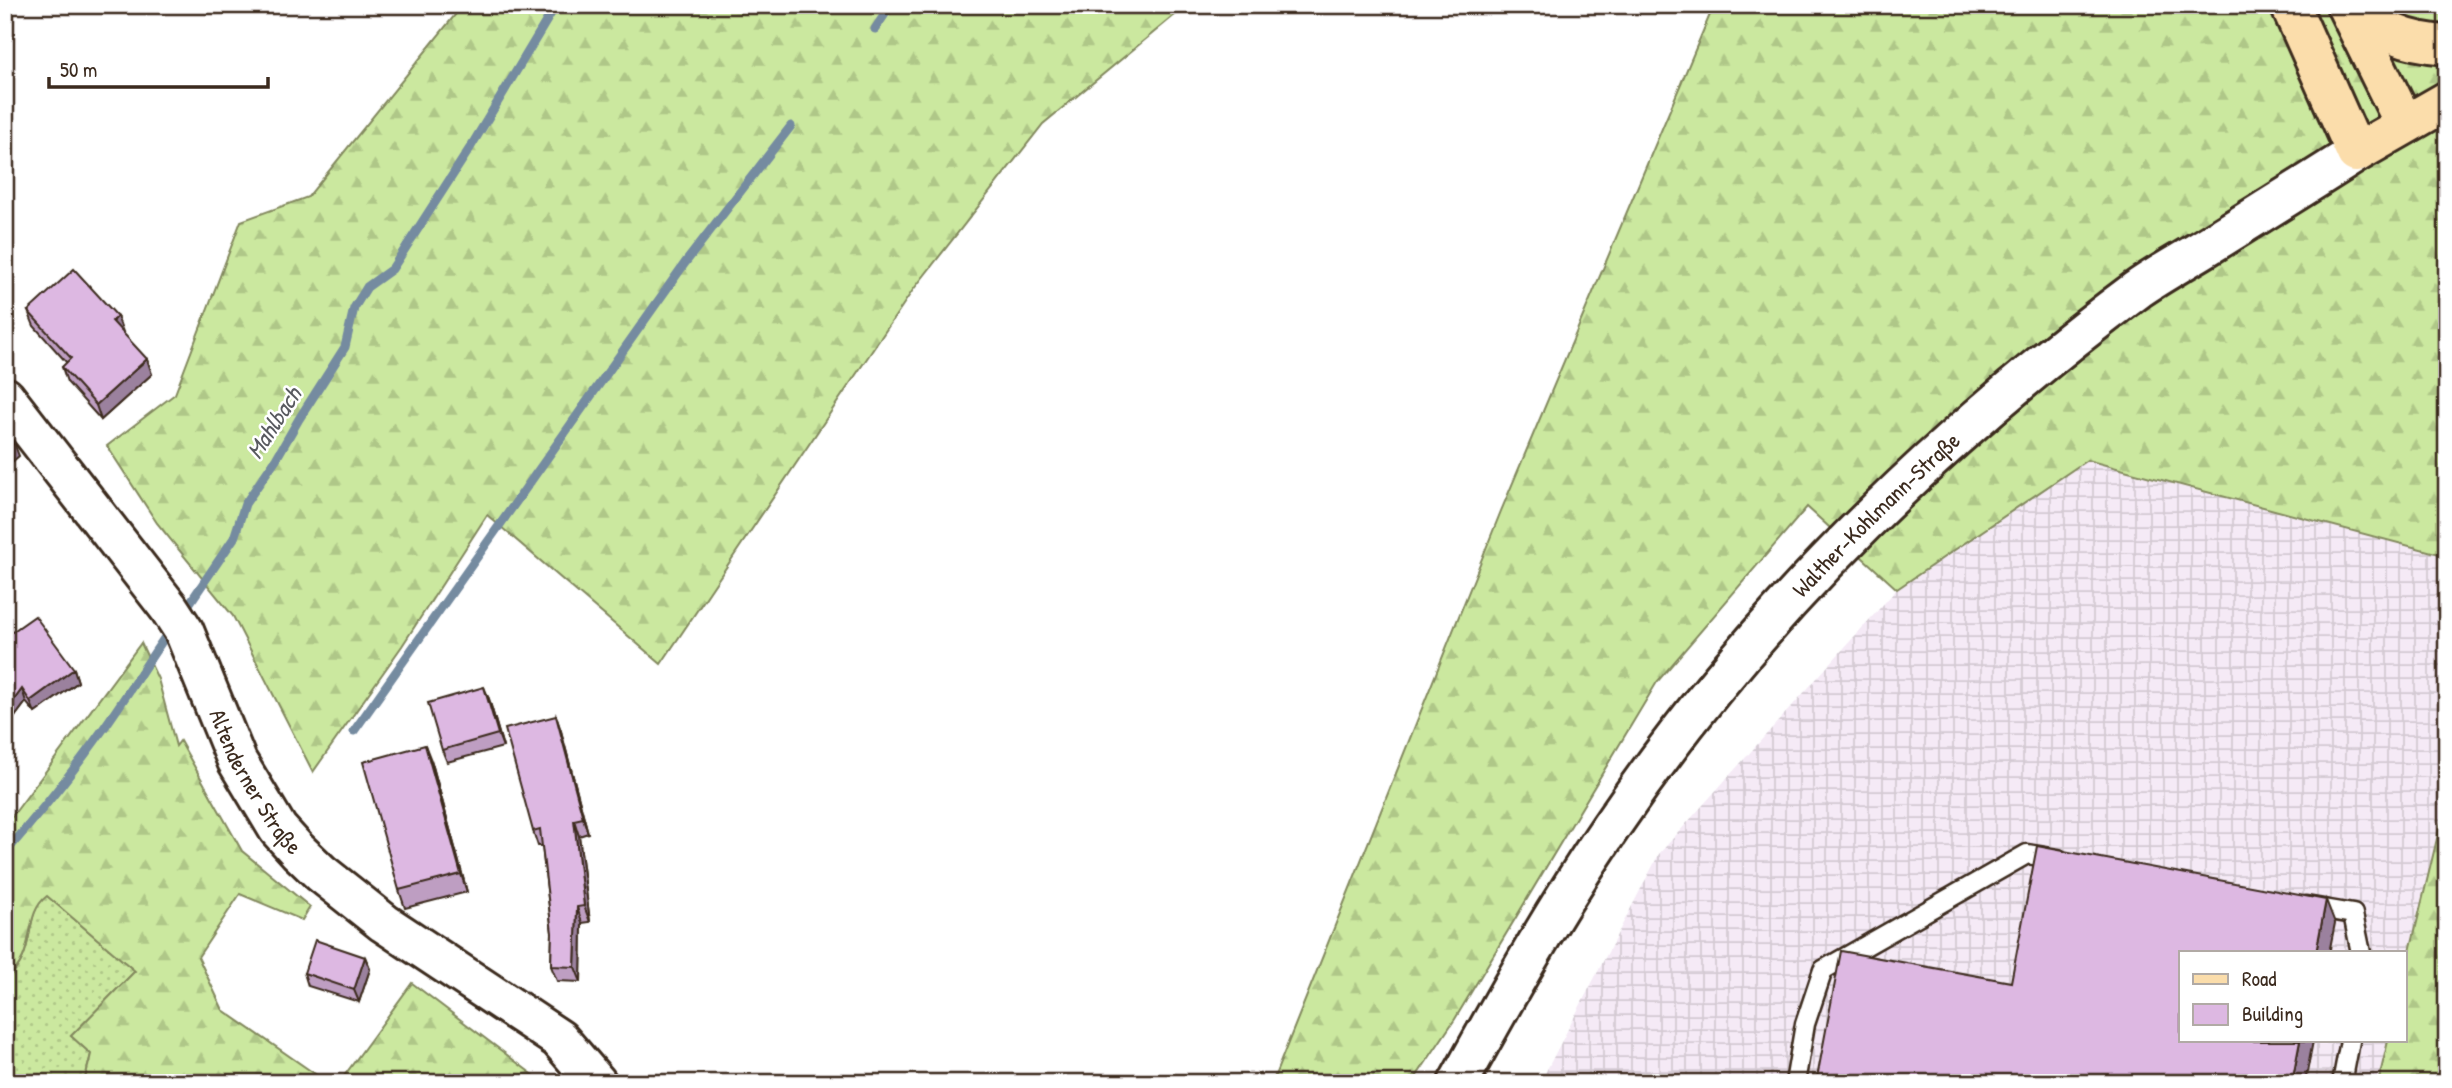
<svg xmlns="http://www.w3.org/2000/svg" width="2452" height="1088" viewBox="0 0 2452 1088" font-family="'Patrick Hand',sans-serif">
<defs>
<pattern id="industrial-grid" width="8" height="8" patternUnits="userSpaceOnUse" patternTransform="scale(1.75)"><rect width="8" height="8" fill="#f5eaf6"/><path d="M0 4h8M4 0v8" fill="none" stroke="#d3c9d2"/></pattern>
<pattern id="grass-dots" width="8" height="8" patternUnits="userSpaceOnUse" patternTransform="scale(1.75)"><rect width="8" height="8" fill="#cbe89f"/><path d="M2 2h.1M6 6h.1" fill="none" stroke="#afc788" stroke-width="1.8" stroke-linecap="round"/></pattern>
<pattern id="forest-firs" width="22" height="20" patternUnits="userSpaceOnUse" patternTransform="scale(1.75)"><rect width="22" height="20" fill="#cbe89f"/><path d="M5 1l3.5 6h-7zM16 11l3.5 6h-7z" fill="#afc788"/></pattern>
</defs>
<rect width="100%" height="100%" fill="#fff"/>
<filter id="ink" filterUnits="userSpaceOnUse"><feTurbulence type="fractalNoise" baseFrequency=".0143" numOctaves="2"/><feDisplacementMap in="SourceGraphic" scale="14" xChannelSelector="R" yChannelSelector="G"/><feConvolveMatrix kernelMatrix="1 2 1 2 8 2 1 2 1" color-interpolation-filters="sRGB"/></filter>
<g filter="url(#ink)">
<!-- industrial -->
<path fill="url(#industrial-grid)" d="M 2087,460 L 2447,556 L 2447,797 L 2405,972 L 2405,953 L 2181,953 L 2181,1041 L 2388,1041 L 2378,1083 L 1540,1083 L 1659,854 L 1897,589 Z"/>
<!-- grass -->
<path fill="url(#grass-dots)" stroke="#83895e" stroke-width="2" d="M 46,895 L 135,971 L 71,1036 L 91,1054 L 84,1083 L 5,1083 L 5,980 C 39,954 21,918 46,895 Z"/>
<!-- forest -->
<path fill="url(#forest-firs)" stroke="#83895e" stroke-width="2" d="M 463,5 L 1187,5 L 1043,124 L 913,290 L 661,664 L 487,515 L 402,646 L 313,772 L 233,616 L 157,523 L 107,446 L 175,394 L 241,221 L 308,197 Z
M 1714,5 L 2447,5 L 2447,556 L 2087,460 L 1897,589 L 1807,507 L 1657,682 L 1455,1019 L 1412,1083 L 1272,1083 L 1501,511 Z
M 141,643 L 158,679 L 176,746 L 180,741 L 242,851 L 310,907 L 302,920 L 240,894 L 198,957 L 223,1010 L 328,1083 L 84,1083 L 91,1054 L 71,1036 L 135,971 L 47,896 C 21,916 39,954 5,980 L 5,826 Z
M 2447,797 L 2447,1083 L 2378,1083 L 2388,1041 L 2405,1041 L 2405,972 Z
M 412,983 L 544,1083 L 339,1083 Z"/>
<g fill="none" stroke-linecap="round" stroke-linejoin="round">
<!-- stream -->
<path stroke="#758ba0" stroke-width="9" d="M 875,29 L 891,5
M 183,613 L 234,538 L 245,504 L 276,459 L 299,419 L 345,347 L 354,308 L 367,287 L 392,269 L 470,148 L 556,5
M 354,731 L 685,263 L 791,126
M 5,853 C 44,808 82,761 115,712 C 134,684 152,655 172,627"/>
<!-- lane casing -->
<g stroke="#3b2a1e" stroke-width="23">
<path id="lane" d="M 2306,906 L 2353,914 L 2361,953
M 1795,1083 L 1805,1024 L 1823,970 L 2027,854 L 2058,859
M 2342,1083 L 2350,1041"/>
</g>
<!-- secondary casing -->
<g stroke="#3b2a1e" stroke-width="44">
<g id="secondary">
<path id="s1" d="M 5,397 L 169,608 L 184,631 L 237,761 L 278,829 L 298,851 L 321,873 L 384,923 L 559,1039 L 597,1083"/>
<path id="s2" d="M 1458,1083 C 1506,996 1554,910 1610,828 C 1752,618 1935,440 2138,289 C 2161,273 2187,259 2211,244 C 2259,214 2308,184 2356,153"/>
</g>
</g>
<!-- primary casing -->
<g stroke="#3b2a1e" stroke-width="44">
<path id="primary" d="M 2290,5 L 2356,153 L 2447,101
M 2346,5 L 2405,125
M 2348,5 C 2383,31 2403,42 2447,45"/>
</g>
<!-- lane -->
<use href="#lane" stroke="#fff" stroke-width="18"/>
<!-- secondary -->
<use href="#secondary" stroke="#fff" stroke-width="38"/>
<!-- primary -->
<use href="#primary" stroke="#fbddab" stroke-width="38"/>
</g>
<!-- wall -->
<path fill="#be9ec2" stroke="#3b2a1e" stroke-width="2" d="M 28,311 L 117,316 L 122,332 L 152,374 L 101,420 L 67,382 L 62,367 L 67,363 L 34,326 Z
M 5,637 L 74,669 L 78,682 L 35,713 L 26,702 L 5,730 Z
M 489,699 L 503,747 L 447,762 L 442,750 Z
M 556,716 L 561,731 L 588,833 L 579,836 L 590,922 L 582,923 L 581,982 L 557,981 L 551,966 L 552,933 L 542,846 L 538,846 L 533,831 Z
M 432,763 L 467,892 L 405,908 L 399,890 Z
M 365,957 L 370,969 L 359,1002 L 308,986 L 304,973 Z"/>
<!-- shaded-wall -->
<path fill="#9b819e" stroke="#3b2a1e" stroke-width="2" d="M 117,316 L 123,332 L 118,336 L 112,321 Z
M 147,359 L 152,374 L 101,420 L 96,405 Z
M 14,443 L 19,456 L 5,468 L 5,452 Z
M 74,669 L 78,682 L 35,713 L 30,701 Z
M 484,687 L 489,699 L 503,747 L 498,734 Z
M 22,689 L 26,702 L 5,730 L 5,712 Z
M 556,716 L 561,731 L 588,833 L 583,818 Z
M 425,745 L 432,763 L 467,892 L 461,874 Z
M 574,820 L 579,836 L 590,922 L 584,906 Z
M 2326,900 L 2335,923 L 2329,953 L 2316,953 Z
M 577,907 L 582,923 L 581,982 L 575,967 Z
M 365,957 L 370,969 L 359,1002 L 354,990 Z
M 2300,1041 L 2313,1041 L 2305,1083 L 2292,1083 Z"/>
<!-- building -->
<path fill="#ddb8e2" stroke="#3b2a1e" stroke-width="2" d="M 74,269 L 117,316 L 112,321 L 147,359 L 96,405 L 62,367 L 71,358 L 28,311 Z
M 5,434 L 14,443 L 5,452 Z
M 35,616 L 74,669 L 30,701 L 22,689 L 5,712 L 5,637 Z
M 484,687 L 498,734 L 442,750 L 428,703 Z
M 556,716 L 583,818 L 574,820 L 584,906 L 577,907 L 575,967 L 551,966 L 552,933 L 540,829 L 533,831 L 505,729 Z
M 425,745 L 461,874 L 399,890 L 363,762 Z
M 2037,846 L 2326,900 L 2316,953 L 2181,953 L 2181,1041 L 2300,1041 L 2292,1083 L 1816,1083 L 1841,951 L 2011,982 Z
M 315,940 L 365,957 L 354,990 L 304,973 Z"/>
</g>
<g text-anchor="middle" stroke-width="5" stroke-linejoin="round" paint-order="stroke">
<!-- street labels -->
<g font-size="23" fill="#3b2a1e" stroke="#fff">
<text dy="8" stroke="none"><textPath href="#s2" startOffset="709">Walther-Kohlmann-Straße</textPath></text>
<text dy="8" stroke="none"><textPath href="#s1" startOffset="462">Altenderner Straße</textPath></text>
</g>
<!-- water labels -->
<g font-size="24" font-style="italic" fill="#585a5f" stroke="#fff">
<text transform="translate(274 423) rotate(-57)" y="8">Mahlbach</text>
</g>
</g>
<!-- margin -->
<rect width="2452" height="1088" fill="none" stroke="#fff" stroke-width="28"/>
<rect x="14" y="14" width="2424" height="1060" fill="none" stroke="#3b2a1e" stroke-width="2.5" filter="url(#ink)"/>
<!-- legend -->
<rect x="2179" y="951" width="228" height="91" fill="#ffffff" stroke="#b1aaa5" stroke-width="2"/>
<rect x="2193" y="974" width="35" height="10" fill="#fbddab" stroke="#b1aaa5" stroke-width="2"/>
<text x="2242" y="986" font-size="21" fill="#3b2a1e">Road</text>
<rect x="2193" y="1004" width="35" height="21" fill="#ddb8e2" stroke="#b1aaa5" stroke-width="2"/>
<text x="2242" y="1021" font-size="21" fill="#3b2a1e">Building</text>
<!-- scale -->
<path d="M49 77v10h219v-10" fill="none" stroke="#3b2a1e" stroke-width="3.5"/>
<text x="60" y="77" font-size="21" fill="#3b2a1e" stroke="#ffffff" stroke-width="5" paint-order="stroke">50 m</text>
</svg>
